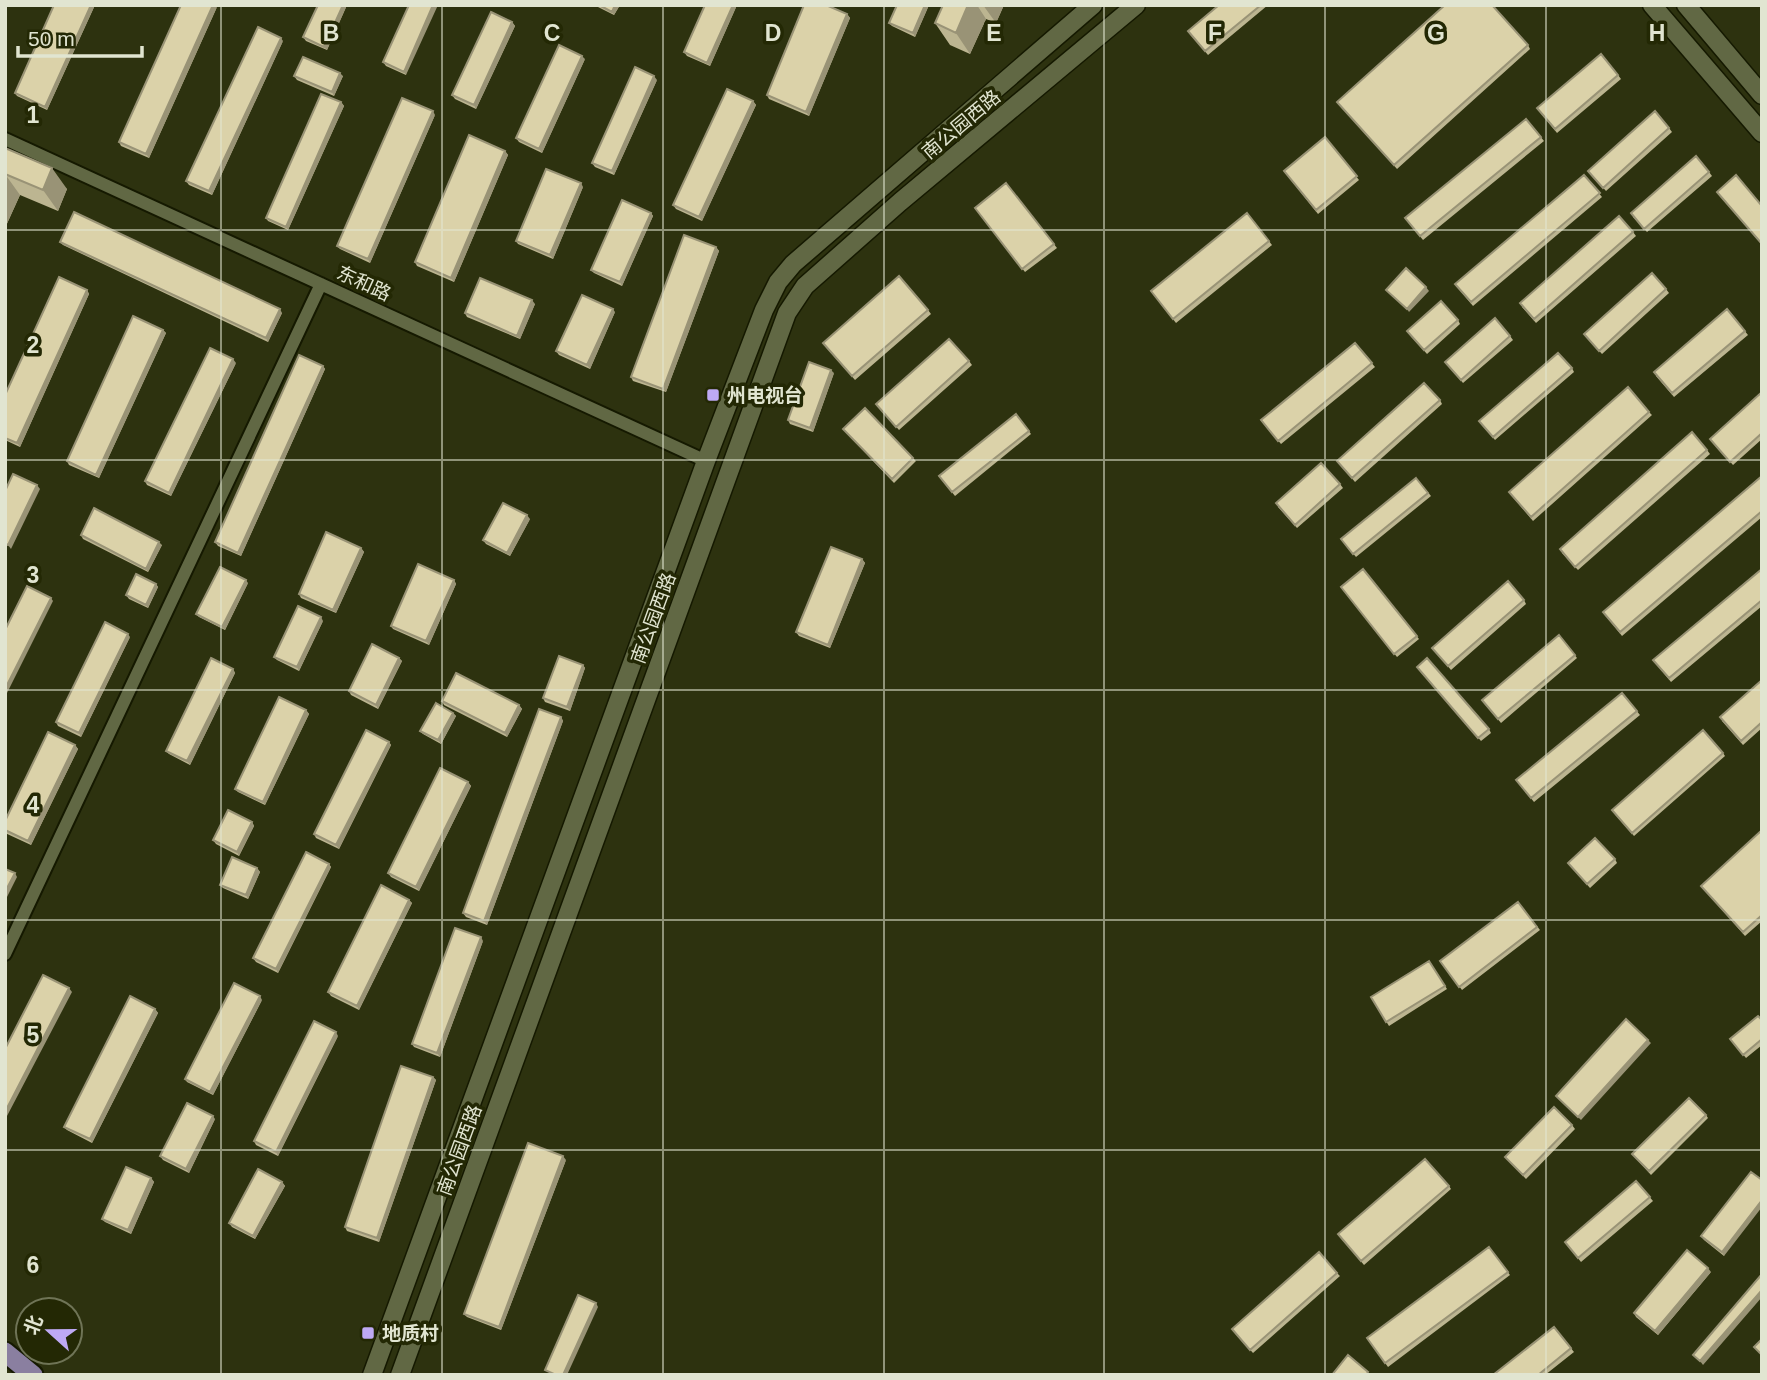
<svg xmlns="http://www.w3.org/2000/svg" width="1767" height="1380" viewBox="0 0 1767 1380" font-family="Arial,'Noto Sans SC',sans-serif">
<rect width="100%" height="100%" fill="#2d320f"/>
<g fill="none" stroke-linecap="round" stroke-linejoin="round">
<!-- minor casing -->
<g stroke="#151900" stroke-width="16">
<path id="minor" d="M 5,139 L 706,461
M 5,954 L 321,284"/>
</g>
<!-- secondary casing -->
<g stroke="#151900" stroke-width="21">
<path id="secondary" d="M 1652,5 L 1762,133
M 1686,5 L 1762,95
M 372,1375 L 706,461 L 764,310 L 778,282 L 793,264 L 1093,5
M 400,1375 L 787,313 L 805,286 L 900,202 L 1136,5"/>
</g>
<!-- primary casing -->
<g stroke="#151900" stroke-width="23">
<path id="primary" d="M 5,1352 L 33,1375"/>
</g>
<!-- minor -->
<use href="#minor" stroke="#616844" stroke-width="12"/>
<!-- secondary -->
<use href="#secondary" stroke="#616844" stroke-width="18"/>
<!-- primary -->
<use href="#primary" stroke="#8a7fa0" stroke-width="19"/>
</g>
<!-- wall -->
<path fill="#bcb591" d="M 54,5 L 95,5 L 47,110 L 17,96 L 15,93 Z
M 318,5 L 347,5 L 327,50 L 306,41 L 303,37 Z
M 409,5 L 406,75 L 386,66 L 383,62 Z
M 594,5 L 620,5 L 614,15 Z
M 705,5 L 737,5 L 710,66 L 687,56 L 684,52 Z
M 897,5 L 929,5 L 915,37 L 892,26 L 889,23 Z
M 943,5 L 1004,5 L 996,23 L 986,19 L 970,54 L 950,45 L 935,23 Z
M 1219,5 L 1268,5 L 1208,55 L 1188,31 Z
M 217,7 L 149,158 L 121,146 L 119,142 Z
M 847,14 L 850,18 L 809,116 L 769,99 L 767,95 Z
M 512,22 L 515,26 L 476,109 L 455,99 L 452,95 Z
M 283,41 L 212,195 L 189,185 L 186,181 Z
M 1528,45 L 1530,49 L 1397,169 L 1337,102 Z
M 585,59 L 542,153 L 519,142 L 516,138 Z
M 1618,75 L 1621,79 L 1557,133 L 1540,112 Z
M 294,76 L 343,76 L 334,96 L 297,80 Z
M 657,80 L 614,175 L 595,167 L 592,163 Z
M 753,101 L 756,105 L 702,221 L 676,209 L 673,205 Z
M 341,102 L 344,106 L 288,230 L 268,221 L 266,218 Z
M 435,115 L 370,263 L 340,249 L 337,246 Z
M 1526,119 L 1544,141 L 1423,240 L 1405,218 Z
M 1669,128 L 1672,132 L 1606,191 L 1588,171 Z
M 1325,137 L 1359,180 L 1318,214 L 1284,171 Z
M 5,148 L 67,189 L 58,211 L 20,195 L 5,228 Z
M 505,151 L 508,155 L 454,282 L 417,266 L 415,262 Z
M 1709,172 L 1712,176 L 1647,232 L 1633,217 Z
M 1584,175 L 1602,197 L 1473,306 L 1458,288 Z
M 1006,183 L 1057,248 L 1025,272 L 975,208 Z
M 583,187 L 553,259 L 518,244 L 516,241 Z
M 651,213 L 653,216 L 622,286 L 594,273 L 591,270 Z
M 1247,213 L 1272,245 L 1176,323 L 1151,291 Z
M 1633,232 L 1636,236 L 1536,323 L 1522,307 Z
M 60,242 L 282,313 L 268,342 L 63,245 Z
M 716,247 L 719,251 L 666,392 L 633,381 L 631,377 Z
M 1666,289 L 1669,293 L 1602,354 L 1584,334 Z
M 87,290 L 89,294 L 20,447 L 5,440 L 5,395 Z
M 535,304 L 520,339 L 467,317 L 465,313 Z
M 1727,309 L 1748,335 L 1674,397 L 1656,376 Z
M 928,310 L 931,314 L 855,380 L 825,346 Z
M 615,312 L 590,369 L 559,355 L 556,351 Z
M 1458,320 L 1460,324 L 1427,354 L 1410,335 Z
M 163,330 L 166,333 L 99,478 L 69,465 L 67,461 Z
M 1510,336 L 1513,340 L 1463,383 L 1448,365 Z
M 1355,343 L 1375,367 L 1281,444 L 1261,420 Z
M 969,361 L 972,365 L 899,430 L 876,404 Z
M 236,363 L 171,496 L 147,485 L 145,481 Z
M 323,366 L 325,369 L 241,556 L 218,546 L 215,542 Z
M 1572,368 L 1574,372 L 1495,440 L 1482,425 Z
M 834,373 L 813,432 L 790,424 L 788,420 Z
M 1762,392 L 1762,439 L 1733,465 L 1710,439 Z
M 1440,400 L 1442,404 L 1355,482 L 1340,464 Z
M 1649,412 L 1652,415 L 1533,521 L 1512,496 Z
M 1016,414 L 1031,434 L 955,496 L 939,476 Z
M 843,429 L 913,458 L 916,461 L 894,483 Z
M 1707,450 L 1710,454 L 1578,570 L 1562,553 Z
M 1762,476 L 1762,517 L 1622,636 L 1603,612 Z
M 1416,478 L 1431,496 L 1356,557 L 1341,539 Z
M 1340,484 L 1343,488 L 1297,528 L 1278,507 Z
M 530,519 L 510,556 L 486,544 L 483,540 Z
M 81,535 L 162,545 L 148,572 L 83,539 Z
M 361,548 L 364,552 L 336,613 L 301,598 L 299,594 Z
M 862,559 L 865,563 L 830,648 L 799,636 L 796,632 Z
M 1363,569 L 1419,639 L 1397,657 L 1341,587 Z
M 1762,569 L 1762,606 L 1671,682 L 1653,660 Z
M 454,580 L 456,584 L 429,645 L 393,629 L 391,626 Z
M 248,583 L 225,630 L 199,617 L 196,614 Z
M 156,584 L 158,587 L 148,608 L 129,599 L 126,595 Z
M 1524,600 L 1526,604 L 1451,670 L 1435,651 Z
M 323,621 L 299,671 L 277,660 L 274,657 Z
M 1559,635 L 1577,658 L 1501,723 L 1482,700 Z
M 130,637 L 81,737 L 58,726 L 56,722 Z
M 399,658 L 402,661 L 378,709 L 351,695 L 349,691 Z
M 583,665 L 585,668 L 570,711 L 545,702 L 543,698 Z
M 233,669 L 235,673 L 190,765 L 169,754 L 166,751 Z
M 1419,670 L 1489,729 L 1491,733 L 1481,741 Z
M 1762,680 L 1762,728 L 1743,745 L 1722,721 Z
M 1622,693 L 1640,715 L 1534,802 L 1516,780 Z
M 442,701 L 519,705 L 522,709 L 507,737 L 444,705 Z
M 306,710 L 309,714 L 265,805 L 238,792 L 235,789 Z
M 453,713 L 456,716 L 441,744 L 423,734 L 420,731 Z
M 561,717 L 563,721 L 487,925 L 466,917 L 463,913 Z
M 389,742 L 391,745 L 339,849 L 316,838 L 314,834 Z
M 75,745 L 78,749 L 31,845 L 5,833 L 5,821 Z
M 1723,753 L 1725,756 L 1634,836 L 1614,813 Z
M 468,782 L 471,786 L 419,891 L 391,877 L 388,873 Z
M 252,822 L 254,826 L 239,856 L 216,844 L 213,840 Z
M 1762,830 L 1762,921 L 1745,936 L 1701,886 Z
M 1615,859 L 1617,863 L 1590,888 L 1568,863 Z
M 329,864 L 331,867 L 278,973 L 256,962 L 253,958 Z
M 257,868 L 260,872 L 248,899 L 223,888 L 220,885 Z
M 409,900 L 412,903 L 359,1010 L 331,996 L 328,992 Z
M 1518,902 L 1540,930 L 1462,990 L 1440,961 Z
M 483,941 L 440,1057 L 414,1047 L 412,1044 Z
M 1429,961 L 1447,989 L 1389,1026 L 1371,997 Z
M 262,1000 L 213,1095 L 187,1082 L 185,1079 Z
M 155,1009 L 158,1013 L 92,1143 L 67,1130 L 64,1127 Z
M 1762,1020 L 1762,1045 L 1746,1058 L 1730,1039 Z
M 338,1036 L 278,1156 L 256,1145 L 254,1141 Z
M 433,1077 L 436,1080 L 379,1242 L 347,1231 L 345,1227 Z
M 1706,1115 L 1708,1118 L 1651,1175 L 1632,1154 Z
M 215,1119 L 189,1173 L 163,1160 L 160,1156 Z
M 1572,1125 L 1575,1129 L 1526,1179 L 1505,1157 Z
M 566,1160 L 501,1330 L 467,1317 L 464,1314 Z
M 1751,1172 L 1724,1256 L 1704,1240 L 1701,1236 Z
M 151,1178 L 154,1182 L 131,1234 L 105,1222 L 102,1219 Z
M 1636,1181 L 1653,1201 L 1581,1262 L 1565,1242 Z
M 282,1182 L 285,1186 L 255,1239 L 232,1227 L 229,1223 Z
M 1449,1186 L 1451,1189 L 1364,1265 L 1341,1238 Z
M 1489,1247 L 1510,1275 L 1388,1367 L 1367,1338 Z
M 1711,1272 L 1658,1335 L 1636,1317 L 1634,1313 Z
M 1337,1273 L 1340,1276 L 1253,1353 L 1235,1333 Z
M 1554,1327 L 1574,1352 L 1545,1375 L 1493,1375 Z"/>
<!-- shaded-wall -->
<path fill="#999376" d="M 91,5 L 95,5 L 47,110 L 45,107 Z
M 213,5 L 216,5 L 217,7 L 149,158 L 146,154 Z
M 343,5 L 347,5 L 327,50 L 324,47 Z
M 433,5 L 438,5 L 406,75 L 404,72 Z
M 615,5 L 620,5 L 614,15 L 612,12 Z
M 733,5 L 737,5 L 710,66 L 707,63 Z
M 925,5 L 929,5 L 915,37 L 913,33 Z
M 968,5 L 977,5 L 986,19 L 970,54 L 956,33 Z
M 983,5 L 1004,5 L 996,23 Z
M 847,14 L 850,18 L 809,116 L 806,112 Z
M 512,22 L 515,26 L 476,109 L 474,105 Z
M 281,38 L 283,41 L 212,195 L 209,191 Z
M 582,56 L 585,59 L 542,153 L 539,149 Z
M 340,73 L 343,76 L 334,96 L 332,92 Z
M 654,76 L 657,80 L 614,175 L 612,171 Z
M 753,101 L 756,105 L 702,221 L 699,217 Z
M 341,102 L 344,106 L 288,230 L 286,227 Z
M 433,111 L 435,115 L 370,263 L 368,259 Z
M 505,151 L 508,155 L 454,282 L 451,278 Z
M 52,168 L 67,189 L 58,211 L 43,190 Z
M 5,174 L 20,195 L 5,228 Z
M 581,183 L 583,187 L 553,259 L 550,255 Z
M 651,213 L 653,216 L 622,286 L 620,282 Z
M 716,247 L 719,251 L 666,392 L 663,389 Z
M 1426,287 L 1429,291 L 1409,312 L 1407,309 Z
M 87,290 L 89,294 L 20,447 L 17,443 Z
M 532,300 L 535,304 L 520,339 L 517,336 Z
M 280,309 L 282,313 L 268,342 L 266,338 Z
M 613,309 L 615,312 L 590,369 L 587,365 Z
M 163,330 L 166,333 L 99,478 L 96,475 Z
M 233,359 L 236,363 L 171,496 L 169,493 Z
M 323,366 L 325,369 L 241,556 L 238,553 Z
M 831,370 L 834,373 L 813,432 L 810,428 Z
M 37,485 L 40,489 L 11,549 L 8,545 Z
M 527,515 L 530,519 L 510,556 L 507,553 Z
M 159,542 L 162,545 L 148,572 L 146,569 Z
M 361,548 L 364,552 L 336,613 L 333,610 Z
M 862,559 L 865,563 L 830,648 L 828,645 Z
M 246,580 L 248,583 L 225,630 L 222,627 Z
M 454,580 L 456,584 L 429,645 L 426,641 Z
M 156,584 L 158,587 L 148,608 L 146,605 Z
M 51,598 L 53,601 L 5,697 L 5,689 Z
M 321,617 L 323,621 L 299,671 L 297,667 Z
M 128,634 L 130,637 L 81,737 L 79,733 Z
M 399,658 L 402,661 L 378,709 L 376,705 Z
M 583,665 L 585,668 L 570,711 L 567,707 Z
M 233,669 L 235,673 L 190,765 L 187,761 Z
M 519,705 L 522,709 L 507,737 L 505,733 Z
M 306,710 L 309,714 L 265,805 L 263,802 Z
M 453,713 L 456,716 L 441,744 L 438,740 Z
M 561,717 L 563,721 L 487,925 L 484,921 Z
M 389,742 L 391,745 L 339,849 L 336,845 Z
M 75,745 L 78,749 L 31,845 L 28,841 Z
M 468,782 L 471,786 L 419,891 L 416,887 Z
M 252,822 L 254,826 L 239,856 L 237,852 Z
M 329,864 L 331,867 L 278,973 L 276,969 Z
M 257,868 L 260,872 L 248,899 L 246,895 Z
M 15,873 L 17,877 L 5,901 L 5,892 Z
M 409,900 L 412,903 L 359,1010 L 357,1006 Z
M 481,937 L 483,941 L 440,1057 L 437,1053 Z
M 69,988 L 72,992 L 7,1116 L 5,1112 Z
M 260,996 L 262,1000 L 213,1095 L 210,1092 Z
M 155,1009 L 158,1013 L 92,1143 L 90,1139 Z
M 336,1032 L 338,1036 L 278,1156 L 276,1152 Z
M 1648,1040 L 1651,1043 L 1581,1120 L 1578,1117 Z
M 433,1077 L 436,1080 L 379,1242 L 377,1238 Z
M 213,1116 L 215,1119 L 189,1173 L 186,1169 Z
M 563,1156 L 566,1160 L 501,1330 L 499,1327 Z
M 151,1178 L 154,1182 L 131,1234 L 128,1230 Z
M 282,1182 L 285,1186 L 255,1239 L 253,1236 Z
M 1762,1200 L 1762,1207 L 1724,1256 L 1722,1252 Z
M 1708,1268 L 1711,1272 L 1658,1335 L 1655,1331 Z
M 1762,1290 L 1762,1297 L 1703,1365 L 1700,1361 Z
M 596,1303 L 598,1307 L 567,1375 L 563,1375 Z"/>
<!-- building -->
<path fill="#dbd2a9" stroke="#999376" stroke-width="2" d="M 54,5 L 91,5 L 45,107 L 15,93 Z
M 181,5 L 213,5 L 146,154 L 119,142 Z
M 318,5 L 343,5 L 324,47 L 303,37 Z
M 409,5 L 433,5 L 404,72 L 383,62 Z
M 599,5 L 615,5 L 612,12 Z
M 705,5 L 733,5 L 707,63 L 684,52 Z
M 804,5 L 826,5 L 847,14 L 806,112 L 767,95 Z
M 897,5 L 925,5 L 913,33 L 889,23 Z
M 943,5 L 968,5 L 956,33 L 935,23 Z
M 1219,5 L 1261,5 L 1205,51 L 1188,31 Z
M 1445,5 L 1492,5 L 1528,45 L 1394,165 L 1337,102 Z
M 491,12 L 512,22 L 474,105 L 452,95 Z
M 258,27 L 281,38 L 209,191 L 186,181 Z
M 559,45 L 582,56 L 539,149 L 516,138 Z
M 1601,54 L 1618,75 L 1555,129 L 1537,108 Z
M 303,57 L 340,73 L 332,92 L 294,76 Z
M 635,67 L 654,76 L 612,171 L 592,163 Z
M 727,89 L 753,101 L 699,217 L 673,205 Z
M 321,94 L 341,102 L 286,227 L 266,218 Z
M 402,98 L 433,111 L 368,259 L 337,246 Z
M 1655,111 L 1669,128 L 1603,188 L 1588,171 Z
M 1526,119 L 1541,137 L 1420,236 L 1405,218 Z
M 469,135 L 505,151 L 451,278 L 415,262 Z
M 1325,137 L 1357,176 L 1316,210 L 1284,171 Z
M 5,148 L 52,168 L 43,190 L 5,174 Z
M 1696,156 L 1709,172 L 1644,229 L 1631,213 Z
M 546,169 L 581,183 L 550,255 L 516,241 Z
M 1584,175 L 1600,193 L 1471,302 L 1455,284 Z
M 1736,175 L 1762,206 L 1762,244 L 1717,192 Z
M 1006,183 L 1054,244 L 1022,269 L 975,208 Z
M 622,200 L 651,213 L 620,282 L 591,270 Z
M 74,212 L 280,309 L 266,338 L 60,242 Z
M 1247,213 L 1269,241 L 1173,319 L 1151,291 Z
M 1619,216 L 1633,232 L 1534,319 L 1520,303 Z
M 684,235 L 716,247 L 663,389 L 631,377 Z
M 1406,268 L 1426,287 L 1407,309 L 1386,290 Z
M 1652,273 L 1666,289 L 1599,351 L 1584,334 Z
M 899,276 L 928,310 L 852,376 L 823,343 Z
M 59,277 L 87,290 L 17,443 L 5,438 L 5,395 Z
M 480,278 L 532,300 L 517,336 L 465,313 Z
M 582,295 L 613,309 L 587,365 L 556,351 Z
M 1441,301 L 1458,320 L 1424,350 L 1407,331 Z
M 1727,309 L 1745,331 L 1672,393 L 1654,372 Z
M 133,316 L 163,330 L 96,475 L 67,461 Z
M 1495,318 L 1510,336 L 1461,380 L 1445,362 Z
M 949,339 L 969,361 L 896,427 L 876,404 Z
M 1355,343 L 1372,363 L 1278,441 L 1261,420 Z
M 210,348 L 233,359 L 169,493 L 145,481 Z
M 1558,353 L 1572,368 L 1493,437 L 1479,421 Z
M 299,355 L 323,366 L 238,553 L 215,542 Z
M 809,362 L 831,370 L 810,428 L 788,420 Z
M 1424,383 L 1440,400 L 1352,478 L 1337,461 Z
M 1628,387 L 1649,412 L 1531,517 L 1509,492 Z
M 1762,392 L 1762,433 L 1730,462 L 1710,439 Z
M 865,408 L 913,458 L 892,479 L 843,429 Z
M 1016,414 L 1029,431 L 952,492 L 939,476 Z
M 1692,432 L 1707,450 L 1575,567 L 1560,549 Z
M 1321,463 L 1340,484 L 1295,525 L 1276,503 Z
M 13,474 L 37,485 L 8,545 L 5,544 L 5,491 Z
M 1762,476 L 1762,511 L 1620,632 L 1603,612 Z
M 1416,478 L 1428,493 L 1353,554 L 1341,539 Z
M 503,503 L 527,515 L 507,553 L 483,540 Z
M 94,508 L 159,542 L 146,569 L 81,535 Z
M 326,532 L 361,548 L 333,610 L 299,594 Z
M 831,547 L 862,559 L 828,645 L 796,632 Z
M 418,564 L 454,580 L 426,641 L 391,626 Z
M 220,567 L 246,580 L 222,627 L 196,614 Z
M 1363,569 L 1417,636 L 1394,654 L 1341,587 Z
M 1762,569 L 1762,600 L 1669,678 L 1653,660 Z
M 136,574 L 156,584 L 146,605 L 126,595 Z
M 1508,581 L 1524,600 L 1448,666 L 1432,648 Z
M 27,586 L 51,598 L 5,689 L 5,630 Z
M 298,606 L 321,617 L 297,667 L 274,657 Z
M 105,622 L 128,634 L 79,733 L 56,722 Z
M 1559,635 L 1575,655 L 1498,719 L 1482,700 Z
M 372,644 L 399,658 L 376,705 L 349,691 Z
M 559,656 L 583,665 L 567,707 L 543,698 Z
M 211,658 L 233,669 L 187,761 L 166,751 Z
M 1427,658 L 1489,729 L 1478,738 L 1417,667 Z
M 456,673 L 519,705 L 505,733 L 442,701 Z
M 1762,680 L 1762,722 L 1741,741 L 1720,717 Z
M 1622,693 L 1637,711 L 1531,798 L 1516,780 Z
M 279,697 L 306,710 L 263,802 L 235,789 Z
M 436,703 L 453,713 L 438,740 L 420,731 Z
M 539,709 L 561,717 L 484,921 L 463,913 Z
M 366,730 L 389,742 L 336,845 L 314,834 Z
M 1703,730 L 1723,753 L 1632,833 L 1612,810 Z
M 48,732 L 75,745 L 28,841 L 5,830 L 5,821 Z
M 440,768 L 468,782 L 416,887 L 388,873 Z
M 228,810 L 252,822 L 237,852 L 213,840 Z
M 1762,830 L 1762,915 L 1743,932 L 1701,886 Z
M 1595,838 L 1615,859 L 1587,884 L 1568,863 Z
M 306,852 L 329,864 L 276,969 L 253,958 Z
M 232,857 L 257,868 L 246,895 L 220,885 Z
M 5,869 L 15,873 L 5,892 Z
M 381,885 L 409,900 L 357,1006 L 328,992 Z
M 1518,902 L 1537,927 L 1459,987 L 1440,961 Z
M 455,928 L 481,937 L 437,1053 L 412,1044 Z
M 1429,961 L 1445,986 L 1386,1022 L 1371,997 Z
M 43,975 L 69,988 L 5,1112 L 5,1049 Z
M 234,983 L 260,996 L 210,1092 L 185,1079 Z
M 130,996 L 155,1009 L 90,1139 L 64,1127 Z
M 1758,1016 L 1762,1020 L 1762,1039 L 1743,1055 L 1730,1039 Z
M 1626,1019 L 1648,1040 L 1578,1117 L 1556,1096 Z
M 314,1021 L 336,1032 L 276,1152 L 254,1141 Z
M 401,1066 L 433,1077 L 377,1238 L 345,1227 Z
M 1689,1098 L 1706,1115 L 1649,1171 L 1632,1154 Z
M 187,1103 L 213,1116 L 186,1169 L 160,1156 Z
M 1554,1107 L 1572,1125 L 1523,1175 L 1505,1157 Z
M 528,1143 L 563,1156 L 499,1327 L 464,1314 Z
M 1425,1159 L 1449,1186 L 1361,1261 L 1338,1234 Z
M 126,1167 L 151,1178 L 128,1230 L 102,1219 Z
M 258,1169 L 282,1182 L 253,1236 L 229,1223 Z
M 1751,1172 L 1762,1180 L 1762,1200 L 1722,1252 L 1701,1236 Z
M 1636,1181 L 1650,1197 L 1578,1258 L 1565,1242 Z
M 1489,1247 L 1508,1272 L 1385,1363 L 1367,1338 Z
M 1687,1250 L 1708,1268 L 1655,1331 L 1634,1313 Z
M 1319,1252 L 1337,1273 L 1250,1350 L 1232,1329 Z
M 1762,1274 L 1762,1290 L 1700,1361 L 1693,1355 Z
M 578,1295 L 596,1303 L 563,1375 L 556,1375 L 545,1370 Z
M 1554,1327 L 1571,1348 L 1538,1375 L 1493,1375 Z
M 1762,1339 L 1762,1355 L 1754,1347 Z
M 1348,1355 L 1368,1372 L 1366,1375 L 1332,1375 Z"/>
<!-- grid -->
<path fill="none" stroke="#e1e5d1" stroke-width="2" stroke-opacity="0.55" d="M 221,5 L 221,1375M 442,5 L 442,1375M 663,5 L 663,1375M 884,5 L 884,1375M 1104,5 L 1104,1375M 1325,5 L 1325,1375M 1546,5 L 1546,1375M 5,230 L 1762,230M 5,460 L 1762,460M 5,690 L 1762,690M 5,920 L 1762,920M 5,1150 L 1762,1150"/>
<!-- markers -->
<g fill="#bea9f4" stroke="#232804" stroke-width="2.5">
<rect x="706" y="388" width="14" height="14" rx="3.5"/>
<rect x="361" y="1326" width="14" height="14" rx="3.5"/>
</g>
<g text-anchor="middle" stroke-width="7" stroke-linejoin="round" paint-order="stroke">
<!-- street labels -->
<g font-size="19" fill="#e1e5d1" stroke="#232804">
<text transform="translate(961 124) rotate(-40)" y="7">南公园西路</text>
<text transform="translate(364 283) rotate(25)" y="7">东和路</text>
<text transform="translate(653 618) rotate(-70)" y="7">南公园西路</text>
<text transform="translate(459 1150) rotate(-70)" y="7">南公园西路</text>
</g>
<!-- poi labels -->
<g font-size="19" font-weight="bold" fill="#e1e5d1" stroke="#232804" text-anchor="start">
<text x="727" y="402">州电视台</text>
<text x="382" y="1340">地质村</text>
</g>
</g>
<g font-size="23" text-anchor="middle" font-weight="bold" fill="#e1e5d1" stroke="#232804" stroke-width="7" stroke-linejoin="round" paint-order="stroke">
<text x="331" y="41">B</text>
<text x="552" y="41">C</text>
<text x="773" y="41">D</text>
<text x="994" y="41">E</text>
<text x="1215" y="41">F</text>
<text x="1436" y="41">G</text>
<text x="1657" y="41">H</text>
<text x="33" y="123">1</text>
<text x="33" y="353">2</text>
<text x="33" y="583">3</text>
<text x="33" y="813">4</text>
<text x="33" y="1043">5</text>
<text x="33" y="1273">6</text>
</g>
<!-- border -->
<rect width="1767" height="1380" fill="none" stroke="#e1e5d1" stroke-width="14"/>
<!-- north arrow -->
<g transform="translate(49 1331) rotate(291)"><circle r="33" fill="#232804" stroke="#6f7456" stroke-width="2"/>
<path d="M0-5L12 26L0 18L-12 26Z" fill="#bea9f4"/>
<text y="-10" font-size="19" font-weight="bold" text-anchor="middle" fill="#e1e5d1">北</text>
</g>
<!-- scale -->
<path d="M18 46v10h124v-10" fill="none" stroke="#e1e5d1" stroke-width="3.5"/>
<text x="28" y="46" font-size="21" fill="#e1e5d1" stroke="#232804" stroke-width="5" paint-order="stroke">50 m</text>
</svg>
